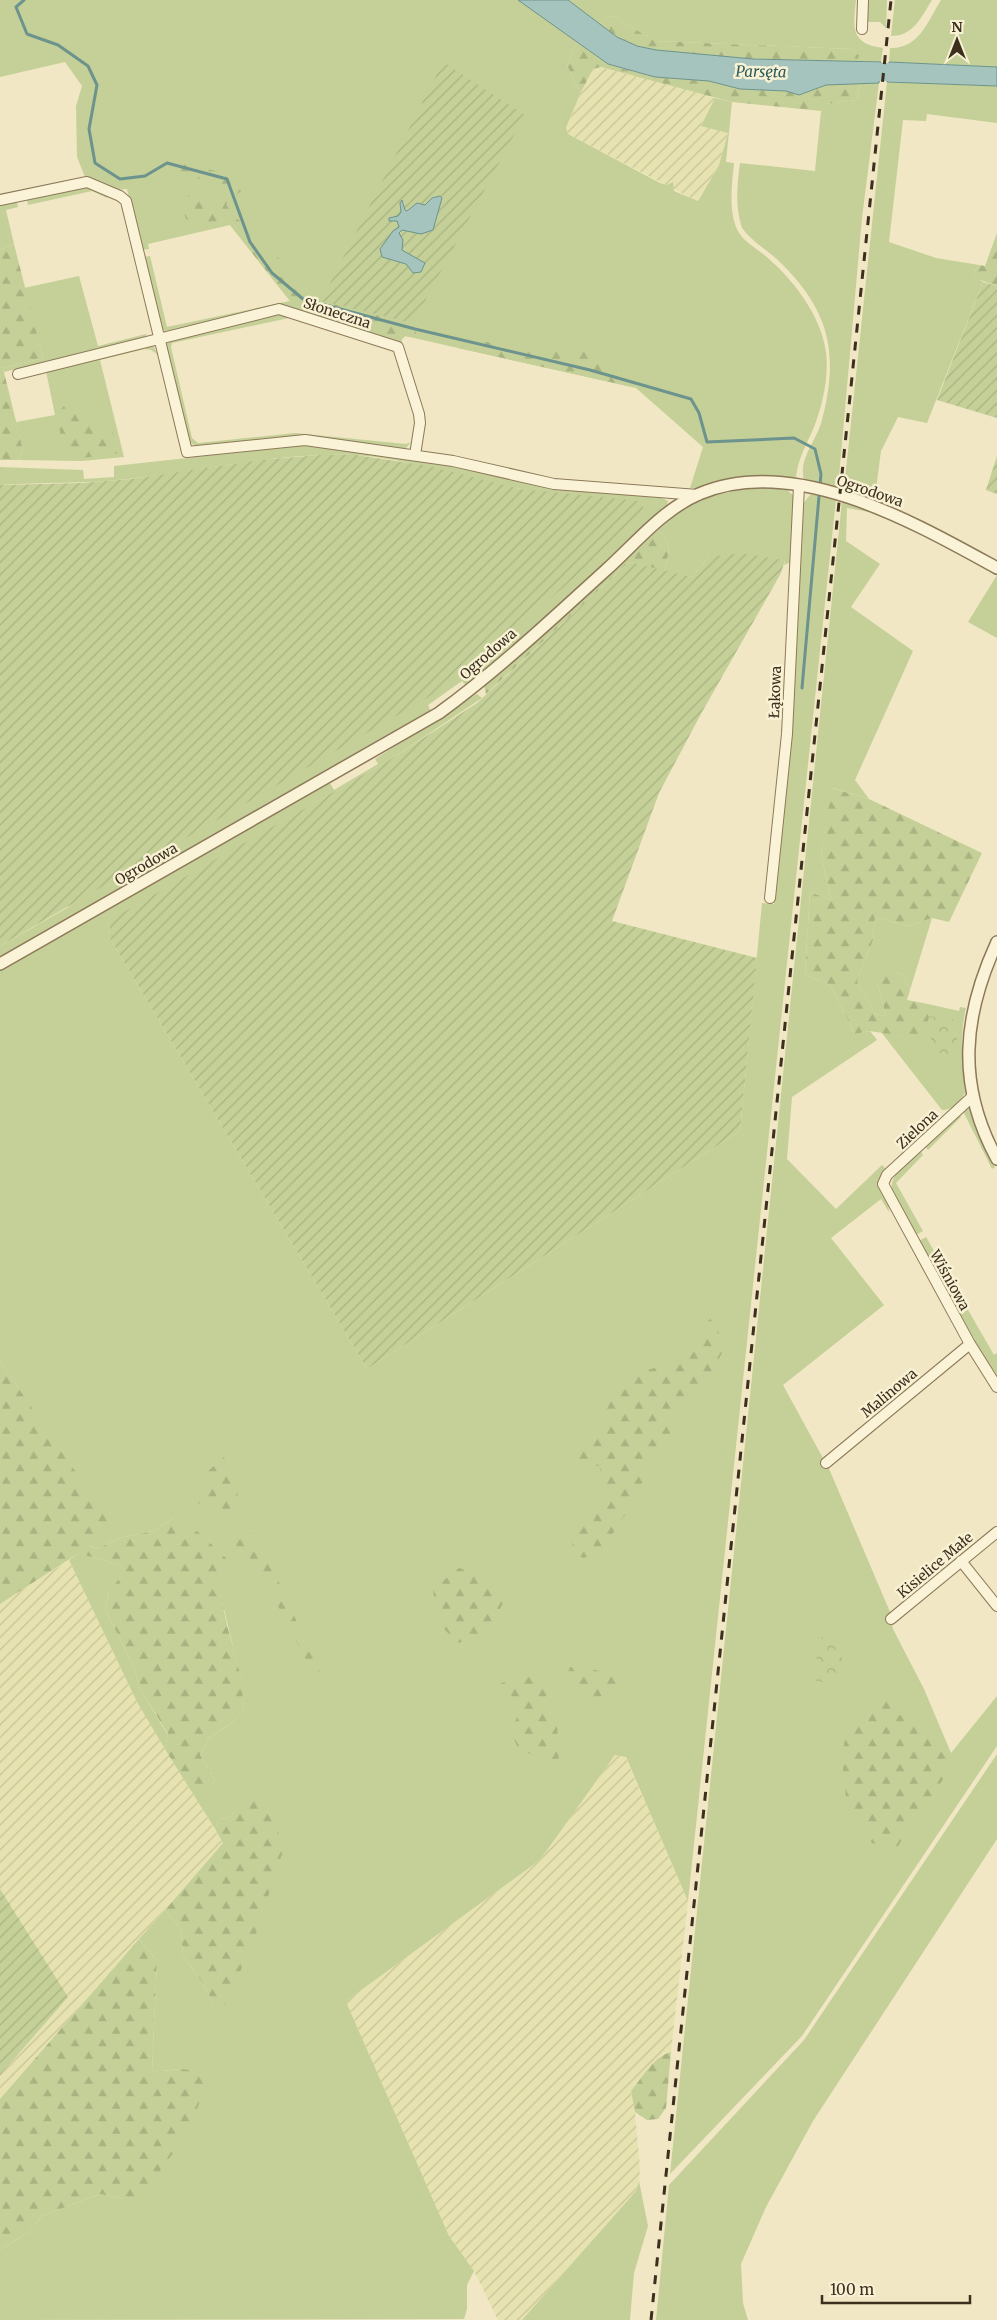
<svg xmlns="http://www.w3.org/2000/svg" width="997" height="2320" viewBox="0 0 997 2320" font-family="Merriweather,serif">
<defs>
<pattern id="farmland-furrows" width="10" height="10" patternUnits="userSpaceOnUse" patternTransform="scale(1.25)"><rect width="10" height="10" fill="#e7e3b1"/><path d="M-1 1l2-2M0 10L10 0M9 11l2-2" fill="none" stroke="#c7c398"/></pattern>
<pattern id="forest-firs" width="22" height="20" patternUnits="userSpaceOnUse" patternTransform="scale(1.25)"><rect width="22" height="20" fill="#c4d097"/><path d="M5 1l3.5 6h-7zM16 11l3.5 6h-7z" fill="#a9b382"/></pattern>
<pattern id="park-crowns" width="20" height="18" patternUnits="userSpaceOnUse" patternTransform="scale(1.25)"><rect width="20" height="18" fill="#c4d097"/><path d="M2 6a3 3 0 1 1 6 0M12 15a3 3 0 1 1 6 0" fill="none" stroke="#a9b382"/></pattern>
<pattern id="garden-furrows" width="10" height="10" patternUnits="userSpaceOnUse" patternTransform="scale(1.25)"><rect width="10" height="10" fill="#c4d097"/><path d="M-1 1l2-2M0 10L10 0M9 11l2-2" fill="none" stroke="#a9b382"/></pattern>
</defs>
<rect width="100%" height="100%" fill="#f1e7c4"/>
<!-- farmland -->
<path fill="url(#farmland-furrows)" d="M 600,67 L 694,91 L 715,98 L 701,125 L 728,132 L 719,165 L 697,201 L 568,134 L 566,129 L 581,92 L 593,69 Z
M 69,1560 L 137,1702 L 223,1843 L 0,2099 L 0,1604 Z
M 615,1755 L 625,1756 L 688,1901 L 671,2052 L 663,2054 L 631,2091 L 635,2112 L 640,2168 L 639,2181 L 636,2191 L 522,2320 L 498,2320 L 474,2271 L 449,2236 L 347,2004 L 349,1999 L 540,1860 Z"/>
<!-- grass -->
<path fill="#c4d097" d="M 0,0 L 518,0 L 537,11 L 577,42 L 567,65 L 575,84 L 581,92 L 566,128 L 568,134 L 660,183 L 667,185 L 673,182 L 674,191 L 698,201 L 719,165 L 728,133 L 701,126 L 715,98 L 732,102 L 726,162 L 734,163 C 732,183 728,212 738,231 C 743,242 760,250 769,259 C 795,282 821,316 826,352 C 829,376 823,404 814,427 C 807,444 798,458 796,477 L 794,479 C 771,477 747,475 724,480 C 713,482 702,489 690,488 L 703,447 L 636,388 L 405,336 L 402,339 L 402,345 L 282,304 L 165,331 L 161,328 L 144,257 L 150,256 L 167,327 L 290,301 L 230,225 L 148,244 L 149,249 L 142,250 L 127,189 L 116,190 L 85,177 L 77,157 L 76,106 L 82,86 L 65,62 L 0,77 Z
M 568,0 L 856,0 C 853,27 850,44 883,48 L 881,62 L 858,62 L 859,55 L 851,49 L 655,41 L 613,16 L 604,18 L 601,25 Z
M 868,0 L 887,0 L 886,28 L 880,22 L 868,22 Z
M 895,0 L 932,0 C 921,17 914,36 891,36 Z
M 941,0 L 997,0 L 997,67 L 889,62 L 890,48 C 919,49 928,21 941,0 Z
M 887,82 L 997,86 L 997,123 L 927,114 L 926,121 L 903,120 L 889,242 L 936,258 L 979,265 L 974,273 L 975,277 L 983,282 L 927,423 L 898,417 L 881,451 L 875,497 L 844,489 Z
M 860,83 L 879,83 L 862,218 L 838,488 L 804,480 C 798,459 817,440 822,420 C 839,354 830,312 782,264 C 769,251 752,242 742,228 C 735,207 737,185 740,163 L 815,171 L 821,111 L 826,104 L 857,100 Z
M 86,186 L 109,195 L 107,198 L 92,191 L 28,205 L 27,200 L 29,198 Z
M 17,202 L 18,207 L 6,210 L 14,244 L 0,250 L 0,203 Z
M 79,276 L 98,346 L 146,334 L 147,338 L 4,372 L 3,368 L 43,358 L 24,288 Z
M 280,314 L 298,318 L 289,318 L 172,343 L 171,347 L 192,438 L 198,443 L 295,433 L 406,444 L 411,442 L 405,449 L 300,436 L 199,447 L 190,443 L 166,344 L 176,337 Z
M 151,345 L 154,347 L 157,354 L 151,350 L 145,349 L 100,360 L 124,457 L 82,461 L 18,460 L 23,450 L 16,422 L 55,415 L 46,371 Z
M 305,445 L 355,449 L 441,463 L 555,488 L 662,498 L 668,501 L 666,509 L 467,687 L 462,681 L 428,705 L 431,712 L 0,958 L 0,946 L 67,908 L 573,495 C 556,493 538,492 521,489 C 465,480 411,458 354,455 C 278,452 204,471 128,479 C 86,484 43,482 0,485 L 0,467 L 83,470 L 84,479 L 114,477 L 114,466 Z
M 759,487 L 787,490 L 795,497 L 791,562 L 784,565 L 785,561 L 709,557 L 692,577 L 664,571 C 669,553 673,545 658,530 C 689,499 717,493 759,487 Z
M 815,494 L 836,499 L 688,1901 L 626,1757 L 615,1755 L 540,1860 L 349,1999 L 347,2004 L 449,2236 L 474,2271 L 467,2285 L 467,2309 L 464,2319 L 0,2320 L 0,2250 L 29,2232 L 42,2216 L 100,2194 L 124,2199 L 180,2069 L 152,2072 L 157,1961 L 139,1939 L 165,1910 L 181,1929 L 183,1956 L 201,1981 L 214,2004 L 259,1793 L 228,1818 L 219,1819 L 215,1829 L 183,1778 L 206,1791 L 215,1781 L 200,1755 L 209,1738 L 233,1722 L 244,1709 L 240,1675 L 221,1597 L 221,1571 L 174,1518 L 154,1531 L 119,1538 L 97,1549 L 89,1545 L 113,1528 L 0,1361 L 0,970 L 330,783 L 334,790 L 378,764 L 375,759 L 475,695 L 477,694 L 482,698 L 391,759 L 110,921 L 109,937 L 367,1369 L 740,1131 L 762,903 L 774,904 L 792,731 L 803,504 L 810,495 Z
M 842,501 L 880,514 L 847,508 L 846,541 L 880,564 L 851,607 L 913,651 L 855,780 L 869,799 L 833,788 L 821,853 L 831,900 L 810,892 L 805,975 L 830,985 L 855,1034 L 870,1031 L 877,1040 L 792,1097 L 787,1159 L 836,1209 L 882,1165 L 887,1170 C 869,1196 889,1189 889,1212 L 881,1199 L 831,1238 L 884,1305 L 783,1385 L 830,1471 L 890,1612 L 893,1629 L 924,1689 L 951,1753 L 997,1696 L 997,1746 L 802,2036 L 670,2174 Z
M 997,575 L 997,638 L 968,622 Z
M 875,917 L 908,926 L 932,918 L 910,990 L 903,975 L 895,972 L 877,982 L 886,1016 L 875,1014 L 857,981 L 873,940 Z
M 928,1004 L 959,1011 L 960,1007 L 966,1008 C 959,1039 963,1063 965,1093 C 960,1102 953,1110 942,1110 L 881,1032 L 901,1036 L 928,1016 Z
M 969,1108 L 995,1167 L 992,1169 L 963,1111 Z
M 938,1114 L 942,1120 L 904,1154 L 900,1150 Z
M 959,1114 L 961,1117 L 928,1150 L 925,1146 Z
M 920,1150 L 923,1155 L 896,1183 L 923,1231 L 916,1235 L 892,1193 C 889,1173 907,1163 920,1150 Z
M 926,1237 L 994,1355 L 997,1353 L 997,1380 L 919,1241 Z
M 83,1550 L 87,1556 L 114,1563 L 126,1571 L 109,1592 L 105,1609 L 134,1667 L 140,1689 L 168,1735 L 165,1749 L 137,1702 L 69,1560 Z
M 997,1754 L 997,1839 L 813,2121 L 766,2207 L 741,2264 L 743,2303 L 748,2320 L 656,2320 L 669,2185 L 804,2040 Z
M 639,2181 L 648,2226 L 634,2273 L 630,2320 L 522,2320 L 636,2191 Z"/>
<!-- forest -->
<path fill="url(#forest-firs)" d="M 613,16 L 655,41 L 851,49 L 859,55 L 858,62 L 729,58 L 656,50 L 637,46 L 617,37 L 601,25 L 604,18 Z
M 577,42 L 608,64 L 624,69 L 655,77 L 709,81 L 740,89 L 786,91 L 799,95 L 826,85 L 860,83 L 857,100 L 827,104 L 821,111 L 732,102 L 601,67 L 593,69 L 581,92 L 575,84 L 567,65 Z
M 181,163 L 220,172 L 234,177 L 241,191 L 226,204 L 233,216 L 248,227 L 255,246 L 269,250 L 282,261 L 279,271 C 288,288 308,290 322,301 L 412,324 L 416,327 L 416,334 L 412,337 L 405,336 L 402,339 L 402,345 L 279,304 L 290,301 L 230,225 C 213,221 203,224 186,219 L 182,206 L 189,194 L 206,194 L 215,202 L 221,194 L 214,181 L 184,176 L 173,171 Z
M 997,233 L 997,286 L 975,278 L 974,273 L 979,265 L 985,266 Z
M 14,244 L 43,358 L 3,368 L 23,450 L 18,460 L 0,460 L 0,250 Z
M 479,340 L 521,350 L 553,348 L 590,349 L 622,371 L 628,386 L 458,348 Z
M 64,406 L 74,407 C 78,437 104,417 116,437 C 119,440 119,448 119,453 L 82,458 L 70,455 L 61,443 L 58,412 Z
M 658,530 C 673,545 669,553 664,571 L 629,562 L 486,694 L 484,686 Z
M 832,788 L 869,799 L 982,853 L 949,922 L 932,918 L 908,926 L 875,917 L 873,940 L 857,981 L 875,1014 L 886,1016 L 877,982 L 880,975 L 895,972 L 903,975 L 910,990 L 907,1000 L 928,1004 L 929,1036 L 901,1036 L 870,1031 L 855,1034 L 830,985 L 805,975 L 810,892 L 831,900 L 821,853 Z
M 720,1309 L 724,1313 C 717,1328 717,1337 722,1353 L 700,1393 L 684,1403 L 671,1417 L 670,1436 L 655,1450 L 645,1477 L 627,1512 L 600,1553 L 583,1558 L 573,1553 L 572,1532 L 599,1512 L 607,1489 L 599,1466 L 579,1467 L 573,1453 L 587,1436 L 604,1421 L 597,1408 L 608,1387 L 647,1370 L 666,1365 L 706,1339 L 705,1324 Z
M 0,1361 L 114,1528 L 90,1546 L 97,1549 L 119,1538 L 154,1531 L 174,1518 L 197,1531 L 226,1558 C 212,1595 233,1637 240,1674 C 242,1685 243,1697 244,1709 L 233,1722 L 209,1738 L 200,1755 L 215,1781 L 206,1792 L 183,1778 L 165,1749 L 168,1734 L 140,1689 L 134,1667 L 105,1609 L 109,1592 L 125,1571 L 114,1563 L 87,1556 L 82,1551 L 0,1604 Z
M 224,1457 L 238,1494 L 233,1508 L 237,1525 L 259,1539 L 324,1681 L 314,1675 L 255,1562 L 240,1553 L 220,1512 L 198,1503 L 207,1472 Z
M 459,1568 L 495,1578 L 503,1603 L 488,1634 L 458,1643 L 437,1622 L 433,1589 Z
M 570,1667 L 596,1670 L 615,1678 L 620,1696 C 598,1701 577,1698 566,1677 Z
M 549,1673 L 546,1699 L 557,1722 L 559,1762 L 532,1755 L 518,1748 L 510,1730 L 525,1704 L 509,1702 L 494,1693 L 501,1683 Z
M 878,1698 L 892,1699 L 897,1714 L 932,1728 L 952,1754 L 948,1772 L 896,1849 L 872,1843 L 847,1806 L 843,1773 L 844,1743 L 854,1722 Z
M 259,1792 L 274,1816 L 283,1851 L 252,1946 L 224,2006 L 214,2004 L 201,1981 L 183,1956 L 181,1929 L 165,1910 L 223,1843 L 215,1829 L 219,1819 L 228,1818 Z
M 139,1939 L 157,1961 L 152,2072 L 180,2069 L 203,2071 L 204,2091 L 187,2134 L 143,2194 L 124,2199 L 100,2194 L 42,2216 L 29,2232 L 0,2250 L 0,2099 Z
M 671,2052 L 666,2108 L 658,2119 L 647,2120 L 635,2112 L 631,2091 C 642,2078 654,2056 671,2052 Z"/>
<!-- park -->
<path fill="url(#park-crowns)" d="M 928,1016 L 959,1020 L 955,1059 L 946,1062 L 929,1036 Z
M 820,1637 L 845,1642 L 837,1685 L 813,1680 Z"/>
<!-- garden -->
<path fill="url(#garden-furrows)" d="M 443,62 L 525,115 L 413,323 L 321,301 Z
M 983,282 L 997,286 L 997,418 L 937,400 Z
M 320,455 L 356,455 L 429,466 L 520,489 L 639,501 L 647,514 L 511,633 L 427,698 L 0,946 L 0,485 L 82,483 L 131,479 L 259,460 Z
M 997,456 L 997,494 L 986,490 Z
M 740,553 L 785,560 L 781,573 L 702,712 L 659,793 L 612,921 L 757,958 L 740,1131 L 367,1369 L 109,937 L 110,920 L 391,759 L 477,703 L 629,562 L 692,577 L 709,557 Z
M 0,1889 L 68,1997 L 0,2075 Z"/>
<!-- water -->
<path fill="#a6c4be" stroke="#6c938d" d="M 518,0 L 568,0 L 617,37 L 637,46 L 656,50 L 753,59 L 881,62 L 879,83 L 826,85 L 799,95 L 786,91 L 740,89 L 709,81 L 655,77 L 608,64 Z
M 889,62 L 997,67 L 997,86 L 887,82 Z
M 440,196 L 442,198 L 433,230 L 421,234 L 402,230 L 399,233 L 403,240 L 402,250 L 425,263 L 421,272 L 413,273 L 406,264 L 382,257 L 380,249 L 393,231 L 399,227 L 397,221 L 389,221 L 389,218 L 398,216 L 401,212 L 400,203 L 402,200 L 405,210 L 407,211 L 417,203 L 425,205 L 432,198 Z"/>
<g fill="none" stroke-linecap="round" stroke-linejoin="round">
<!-- stream -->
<path stroke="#6c938d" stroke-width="3" d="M 24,0 L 16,7 L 27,34 L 58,45 L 88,66 L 97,85 L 89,129 L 95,163 L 120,179 L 145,176 L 167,163 L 227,179 L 250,242 L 272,273 L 303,299 L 415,329 L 590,370 L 691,399 L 699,413 L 707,442 L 794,438 L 815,449 L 821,474 L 802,688"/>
<!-- river -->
<path stroke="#a6c4be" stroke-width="18" d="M 858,71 L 912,73"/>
<!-- minor casing -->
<g stroke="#8d7959" stroke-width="12">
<path id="minor" d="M 862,29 L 863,0
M 0,200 L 87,182 L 120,196 L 126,201 L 187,452 L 305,440 L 453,461 L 554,484 L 698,495
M 18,374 L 279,309 L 398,347 L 419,414 L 420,423 L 415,455
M 770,898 L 787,734 L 799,486
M 973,1096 L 887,1175 L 883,1184 L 970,1344 L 997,1387
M 826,1463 L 970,1344
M 961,1561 L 997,1606
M 891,1619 L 997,1532"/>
</g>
<!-- tertiary casing -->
<g stroke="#8d7959" stroke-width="14">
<path id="tertiary" d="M 997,942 C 963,1016 956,1084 997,1159
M 0,964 L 439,713 C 498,670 552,619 606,570 C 635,544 662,510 699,494 C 794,453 915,523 997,568"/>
</g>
<!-- minor -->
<use href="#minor" stroke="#fbf3d8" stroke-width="10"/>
<!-- tertiary -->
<use href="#tertiary" stroke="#fbf3d8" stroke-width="11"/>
<!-- rail -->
<path stroke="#3c2f1e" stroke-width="3" stroke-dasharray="9 9" stroke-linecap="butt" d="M 651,2320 L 891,0"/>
</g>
<g text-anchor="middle" stroke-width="5" stroke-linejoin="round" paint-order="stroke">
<!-- street labels -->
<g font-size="14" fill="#3c2f1e" stroke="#f8f1d4">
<text transform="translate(337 313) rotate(18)" y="5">Słoneczna</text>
<text transform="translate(870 491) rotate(19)" y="5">Ogrodowa</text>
<text transform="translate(488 654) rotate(-41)" y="5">Ogrodowa</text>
<text transform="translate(775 692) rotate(-88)" y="5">Łąkowa</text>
<text transform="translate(146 864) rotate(-30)" y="5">Ogrodowa</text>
<text transform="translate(917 1129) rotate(-43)" y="5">Zielona</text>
<text transform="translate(950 1280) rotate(61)" y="5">Wiśniowa</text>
<text transform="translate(889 1393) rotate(-40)" y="5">Malinowa</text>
<text transform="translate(935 1565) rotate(-40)" y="5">Kisielice Małe</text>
</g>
<!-- water labels -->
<g font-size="15" font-style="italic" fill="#2c5b5c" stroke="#f8f1d4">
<text transform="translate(761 72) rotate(1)" y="5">Parsęta</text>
</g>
</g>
<!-- north arrow -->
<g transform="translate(957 40)" stroke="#f8f1d4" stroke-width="4" paint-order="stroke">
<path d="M0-4L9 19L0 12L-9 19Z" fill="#3c2f1e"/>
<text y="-8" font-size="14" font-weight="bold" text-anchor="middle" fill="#3c2f1e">N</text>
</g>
<!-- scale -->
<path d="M822 2295v8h148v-8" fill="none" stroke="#3c2f1e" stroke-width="2.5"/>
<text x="830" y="2295" font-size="15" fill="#3c2f1e" stroke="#f8f1d4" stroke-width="4" paint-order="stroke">100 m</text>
</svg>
